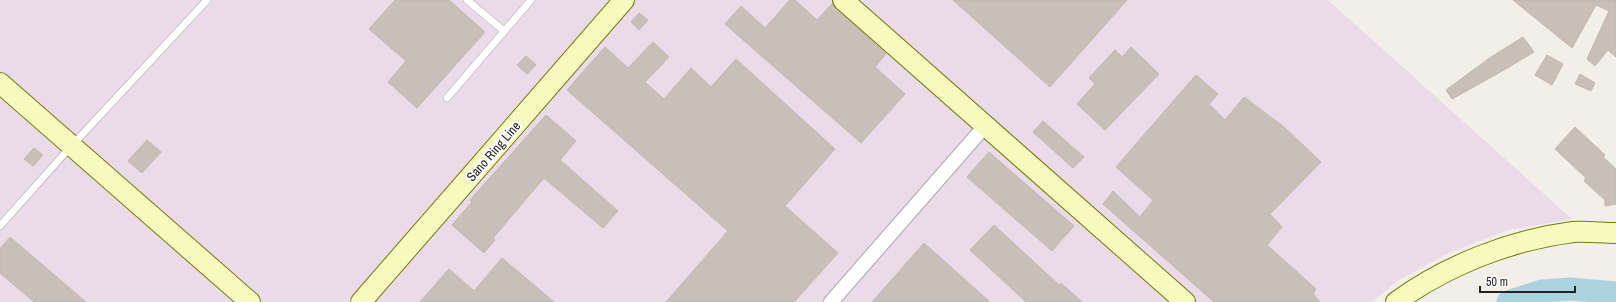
<svg xmlns="http://www.w3.org/2000/svg" width="1616" height="302" viewBox="0 0 1616 302" font-family="'Archivo Narrow',sans-serif">
<rect width="100%" height="100%" fill="#f2efe9"/>
<!-- industrial -->
<path fill="#ebdbe8" d="M 0,0 L 1328,0 L 1572,219 L 1508,230 L 1449,253 L 1399,280 L 1372,302 L 0,302 Z"/>
<g fill="none" stroke-linecap="round" stroke-linejoin="round">
<!-- river -->
<path stroke="#aad3df" stroke-width="23" d="M 1508,302 L 1542,291 L 1570,289 L 1616,293"/>
</g>
<!-- building -->
<path fill="#c7bfb8" stroke="#c4b6ab" d="M 395,0 L 449,0 L 485,32 L 417,108 L 388,82 L 406,61 L 369,29 Z
M 790,0 L 795,0 L 817,20 L 832,4 L 886,54 L 875,67 L 905,94 L 861,143 L 725,24 L 741,6 L 765,28 Z
M 953,0 L 1127,0 L 1050,87 Z
M 1513,0 L 1616,0 L 1616,57 L 1608,50 L 1595,66 L 1587,59 L 1609,11 L 1596,5 L 1572,48 Z
M 639,13 L 648,20 L 639,30 L 631,22 Z
M 1523,37 L 1534,52 L 1504,70 L 1452,99 L 1446,90 L 1491,57 Z
M 653,42 L 669,57 L 645,82 L 664,99 L 691,68 L 711,87 L 736,59 L 835,149 L 785,206 L 838,253 L 794,302 L 666,302 L 728,231 L 567,90 L 605,47 L 628,68 Z
M 1131,47 L 1159,74 L 1105,130 L 1077,104 L 1095,84 L 1089,78 L 1115,50 L 1122,57 Z
M 1547,55 L 1563,64 L 1552,85 L 1535,75 Z
M 526,56 L 536,65 L 527,74 L 517,65 Z
M 1580,74 L 1595,83 L 1591,91 L 1575,84 Z
M 1196,75 L 1218,94 L 1209,104 L 1225,120 L 1244,97 L 1284,127 L 1321,162 L 1270,214 L 1282,227 L 1267,245 L 1316,289 L 1313,294 L 1320,302 L 1214,302 L 1103,204 L 1113,191 L 1140,217 L 1153,200 L 1116,167 Z
M 546,115 L 576,141 L 560,160 L 618,211 L 603,228 L 544,178 L 493,238 L 495,240 L 484,253 L 452,225 L 472,202 L 470,200 Z
M 1043,121 L 1084,157 L 1073,168 L 1033,132 Z
M 1575,127 L 1605,155 L 1603,157 L 1616,169 L 1616,204 L 1605,206 L 1605,200 L 1584,181 L 1586,178 L 1555,149 Z
M 147,140 L 161,152 L 142,173 L 128,161 Z
M 34,148 L 43,155 L 33,166 L 24,159 Z
M 989,152 L 1074,226 L 1052,251 L 967,177 Z
M 994,225 L 1059,285 L 1061,283 L 1082,302 L 1026,302 L 970,250 Z
M 10,237 L 86,302 L 34,302 L 0,273 L 0,249 Z
M 924,243 L 990,302 L 872,302 Z
M 502,258 L 554,302 L 420,302 L 449,269 L 474,291 Z"/>
<g fill="none" stroke-linecap="round" stroke-linejoin="round">
<!-- lane casing -->
<g stroke="#a9a9a9" stroke-width="8">
<path id="lane" d="M 467,0 L 504,31
M 447,98 L 531,0
M 0,226 L 65,153 L 207,0"/>
</g>
<!-- street casing -->
<g stroke="#a9a9a9" stroke-width="16">
<path id="street" d="M 831,302 L 985,126"/>
</g>
<!-- secondary casing -->
<g stroke="#707d05" stroke-width="22">
<path id="secondary" d="M 843,0 L 1185,302
M 0,83 L 250,302
M 361,302 L 624,0
M 1396,302 C 1447,265 1511,240 1573,232 C 1587,231 1602,233 1616,233"/>
</g>
<!-- lane -->
<use href="#lane" stroke="#fff" stroke-width="7"/>
<!-- street -->
<use href="#street" stroke="#fff" stroke-width="14"/>
<!-- secondary -->
<use href="#secondary" stroke="#f7fabf" stroke-width="20"/>
</g>
<g text-anchor="middle" stroke-width="4" stroke-linejoin="round" paint-order="stroke">
<!-- street labels -->
<g font-size="13" fill="#222" stroke="#fff">
<text transform="translate(493 151) rotate(-49)" y="5">Sano Ring Line</text>
</g>
</g>
<!-- scale -->
<path d="M1480 286v6h95v-6" fill="none" stroke="#222222" stroke-width="2"/>
<text x="1486" y="286" font-size="12" fill="#222222" stroke="#ffffff" stroke-width="3" paint-order="stroke">50 m</text>
</svg>
